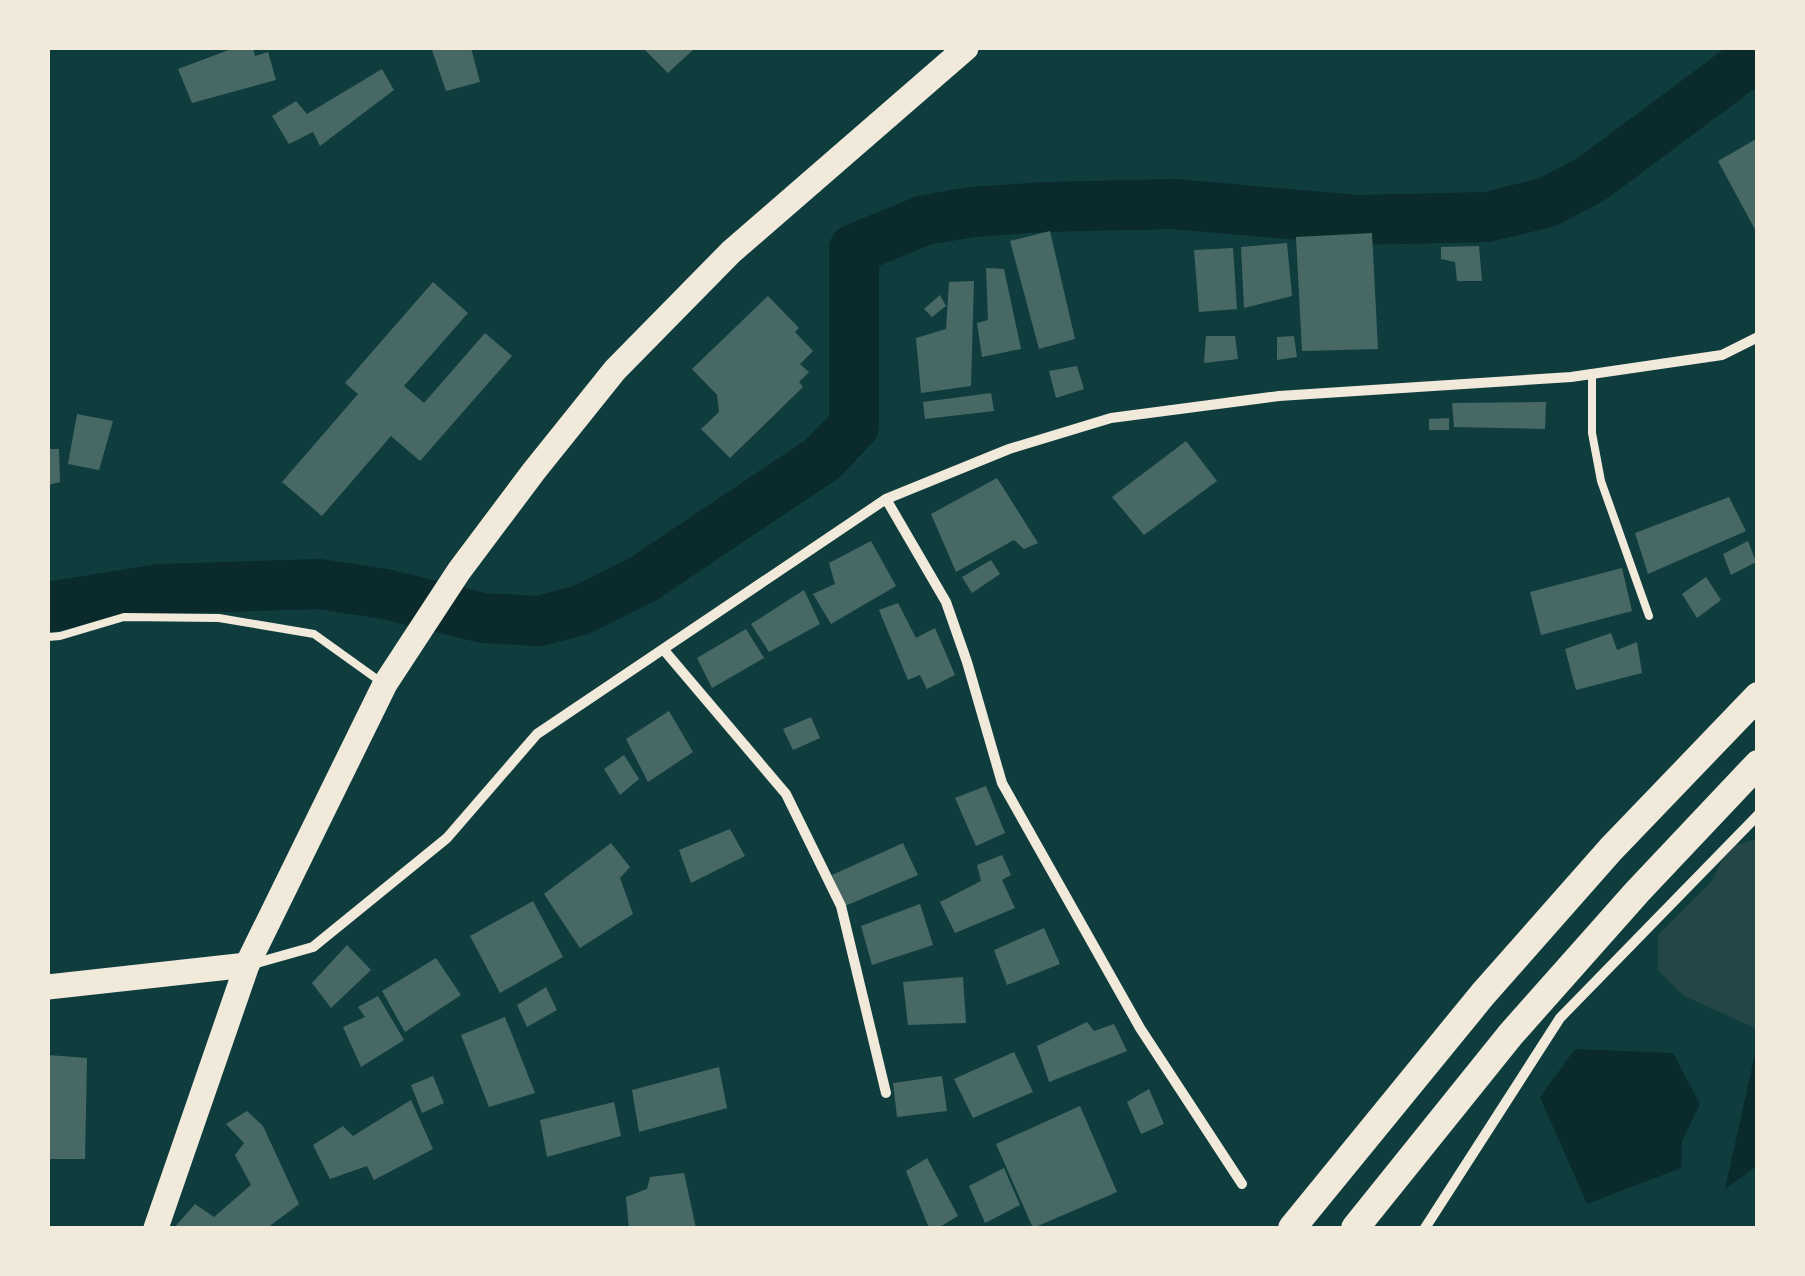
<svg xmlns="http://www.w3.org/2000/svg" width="1805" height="1276" viewBox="0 0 1805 1276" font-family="Raleway,sans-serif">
<rect width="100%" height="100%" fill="#0f3d3e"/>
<!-- green -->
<path fill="#244646" d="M 1757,839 L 1757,1029 L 1684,996 L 1658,970 L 1658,935 L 1711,882 L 1729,847 Z"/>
<!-- water -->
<path fill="#0a2a2b" d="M 1757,1045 L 1757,1166 L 1725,1189 Z
M 1575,1049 L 1673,1053 L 1700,1104 L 1682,1141 L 1681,1168 L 1587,1204 L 1540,1097 Z"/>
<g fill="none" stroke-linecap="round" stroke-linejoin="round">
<!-- river -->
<path stroke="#0a2a2b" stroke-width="50" d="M 48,607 L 160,589 L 319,584 L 385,594 L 483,618 L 539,621 L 581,610 L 645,578 L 822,459 L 854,426 L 854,249 L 925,220 L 972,212 L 1045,207 L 1174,204 L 1357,220 L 1487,217 L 1548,202 L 1593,178 L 1739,69 L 1757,48"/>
</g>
<!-- building -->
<path fill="#486865" d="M 234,48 L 253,48 L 255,56 L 268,52 L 276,80 L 192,103 L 178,69 Z
M 438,48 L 471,48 L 480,82 L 446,91 L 432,50 Z
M 643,48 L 695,48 L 668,73 Z
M 382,69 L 394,90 L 320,146 L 313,132 L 289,144 L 272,116 L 296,101 L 307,114 Z
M 1758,138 L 1758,235 L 1718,161 Z
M 1050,231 L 1075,339 L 1039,349 L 1010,241 Z
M 1372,233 L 1378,349 L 1302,351 L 1296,237 Z
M 1287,243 L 1292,296 L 1244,308 L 1241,247 Z
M 1479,246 L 1482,281 L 1457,281 L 1455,262 L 1441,259 L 1441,247 Z
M 1233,248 L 1237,309 L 1199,312 L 1194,250 Z
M 986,268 L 1004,269 L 1021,349 L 982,357 L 977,323 L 988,320 Z
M 974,281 L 971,386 L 921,393 L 916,338 L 946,329 L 949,282 Z
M 433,282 L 468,313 L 404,386 L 424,403 L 485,333 L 512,356 L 420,461 L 391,436 L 322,516 L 282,482 L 358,394 L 345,383 Z
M 940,295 L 946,306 L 932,317 L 924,309 Z
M 768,296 L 799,328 L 795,332 L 813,351 L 800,364 L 809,372 L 799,382 L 803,387 L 730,458 L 701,429 L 719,412 L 717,395 L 692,369 Z
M 1206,336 L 1235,336 L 1238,359 L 1204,363 Z
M 1294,336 L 1297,357 L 1277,360 L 1277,337 Z
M 1077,366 L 1084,389 L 1056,398 L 1049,371 Z
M 991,393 L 994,411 L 925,419 L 923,402 Z
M 1546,402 L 1545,429 L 1454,427 L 1452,403 Z
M 77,414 L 113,421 L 99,470 L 68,464 Z
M 1449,418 L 1449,430 L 1429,430 L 1429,419 Z
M 1186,441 L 1217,481 L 1144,535 L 1112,497 Z
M 48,449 L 59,449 L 60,482 L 48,485 Z
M 997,478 L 1038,543 L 1024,549 L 1014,540 L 956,572 L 931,514 Z
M 1729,497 L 1746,531 L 1648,574 L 1635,533 Z
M 871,541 L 896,586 L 831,624 L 813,594 L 835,584 L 829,563 Z
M 1748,541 L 1756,562 L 1731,575 L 1723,554 Z
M 991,560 L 1000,574 L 972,593 L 962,577 Z
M 1622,568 L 1632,611 L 1541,635 L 1530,592 Z
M 1706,577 L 1721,600 L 1697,618 L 1682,594 Z
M 804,590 L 820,624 L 769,652 L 751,624 Z
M 898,603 L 916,638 L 935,628 L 955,675 L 927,689 L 920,675 L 908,680 L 879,610 Z
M 746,629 L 764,658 L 712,688 L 697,658 Z
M 1611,633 L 1617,650 L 1637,642 L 1642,673 L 1576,690 L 1565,649 Z
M 669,711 L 693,752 L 648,782 L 626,739 Z
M 811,717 L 820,738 L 793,750 L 783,729 Z
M 624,755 L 639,779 L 620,795 L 604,769 Z
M 986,786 L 1005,833 L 976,846 L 955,798 Z
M 730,829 L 745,856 L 691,883 L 679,850 Z
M 611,843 L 630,867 L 620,878 L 633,914 L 580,948 L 544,894 Z
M 903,843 L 918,875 L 845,906 L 832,875 Z
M 1002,855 L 1011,875 L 1002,880 L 1015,908 L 955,933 L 940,902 L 981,881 L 977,865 Z
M 533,901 L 563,957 L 500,993 L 470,936 Z
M 920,904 L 933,945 L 872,965 L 861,926 Z
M 1044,928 L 1060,964 L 1007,985 L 994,950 Z
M 347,945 L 371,970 L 331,1008 L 312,983 Z
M 436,958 L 461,995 L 405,1032 L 382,991 Z
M 963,977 L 966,1023 L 908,1025 L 903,982 Z
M 546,987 L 557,1010 L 527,1027 L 517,1005 Z
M 378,996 L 404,1040 L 361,1067 L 343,1027 L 365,1017 L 358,1007 Z
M 505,1017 L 535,1093 L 489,1107 L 461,1035 Z
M 1087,1022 L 1094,1031 L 1114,1024 L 1127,1051 L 1049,1082 L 1037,1046 Z
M 1014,1052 L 1033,1092 L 973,1118 L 954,1079 Z
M 48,1055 L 87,1058 L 85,1159 L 48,1159 Z
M 719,1067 L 727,1108 L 639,1132 L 632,1090 Z
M 433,1076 L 444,1103 L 422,1113 L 411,1085 Z
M 942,1076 L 947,1111 L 897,1117 L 893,1083 Z
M 1149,1089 L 1164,1124 L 1141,1134 L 1127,1102 Z
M 411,1100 L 433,1149 L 374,1180 L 367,1166 L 330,1179 L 313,1145 L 343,1126 L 353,1136 Z
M 614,1102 L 621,1136 L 547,1157 L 540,1120 Z
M 1080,1106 L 1117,1192 L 1033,1228 L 996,1144 Z
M 247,1111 L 263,1126 L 299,1204 L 267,1228 L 174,1228 L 195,1204 L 214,1217 L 251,1185 L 235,1155 L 244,1143 L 226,1124 Z
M 927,1158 L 958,1216 L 938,1228 L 929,1228 L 906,1171 Z
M 1004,1168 L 1020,1205 L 985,1223 L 969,1186 Z
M 684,1173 L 696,1228 L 629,1228 L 626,1197 L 647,1189 L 650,1177 Z"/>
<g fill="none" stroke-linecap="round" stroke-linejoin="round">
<!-- service -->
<path stroke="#f1e9da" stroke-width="8" d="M 1592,373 L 1592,433 L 1601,481 L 1649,616
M 48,637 L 60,636 L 124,617 L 219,618 L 314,634 L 381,682"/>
<!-- minor -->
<path stroke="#f1e9da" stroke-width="10" d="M 886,499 L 946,602 L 967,662 L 1002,783 L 1140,1028 L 1242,1184
M 663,649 L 786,794 L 841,906 L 886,1093
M 253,964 L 313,947 L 447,838 L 537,734 L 886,499 L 1009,449 L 1111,418 L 1279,396 L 1571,377 L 1722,355 L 1758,337
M 1425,1228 L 1560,1018 L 1758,815"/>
<!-- primary -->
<path stroke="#f1e9da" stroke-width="25" d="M 48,987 L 247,965"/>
<!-- trunk -->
<path stroke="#f1e9da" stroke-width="25" d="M 156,1228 L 247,965 L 385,684 L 459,571 L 534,471 L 615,370 L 731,252 L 966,48"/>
<!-- motorway -->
<path stroke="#f1e9da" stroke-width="28" d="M 1292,1228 L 1483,994 L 1611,849 L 1758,696
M 1355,1228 L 1511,1034 L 1638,891 L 1758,764"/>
</g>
<!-- border -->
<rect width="1805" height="1276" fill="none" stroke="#f1e9da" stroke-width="100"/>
</svg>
